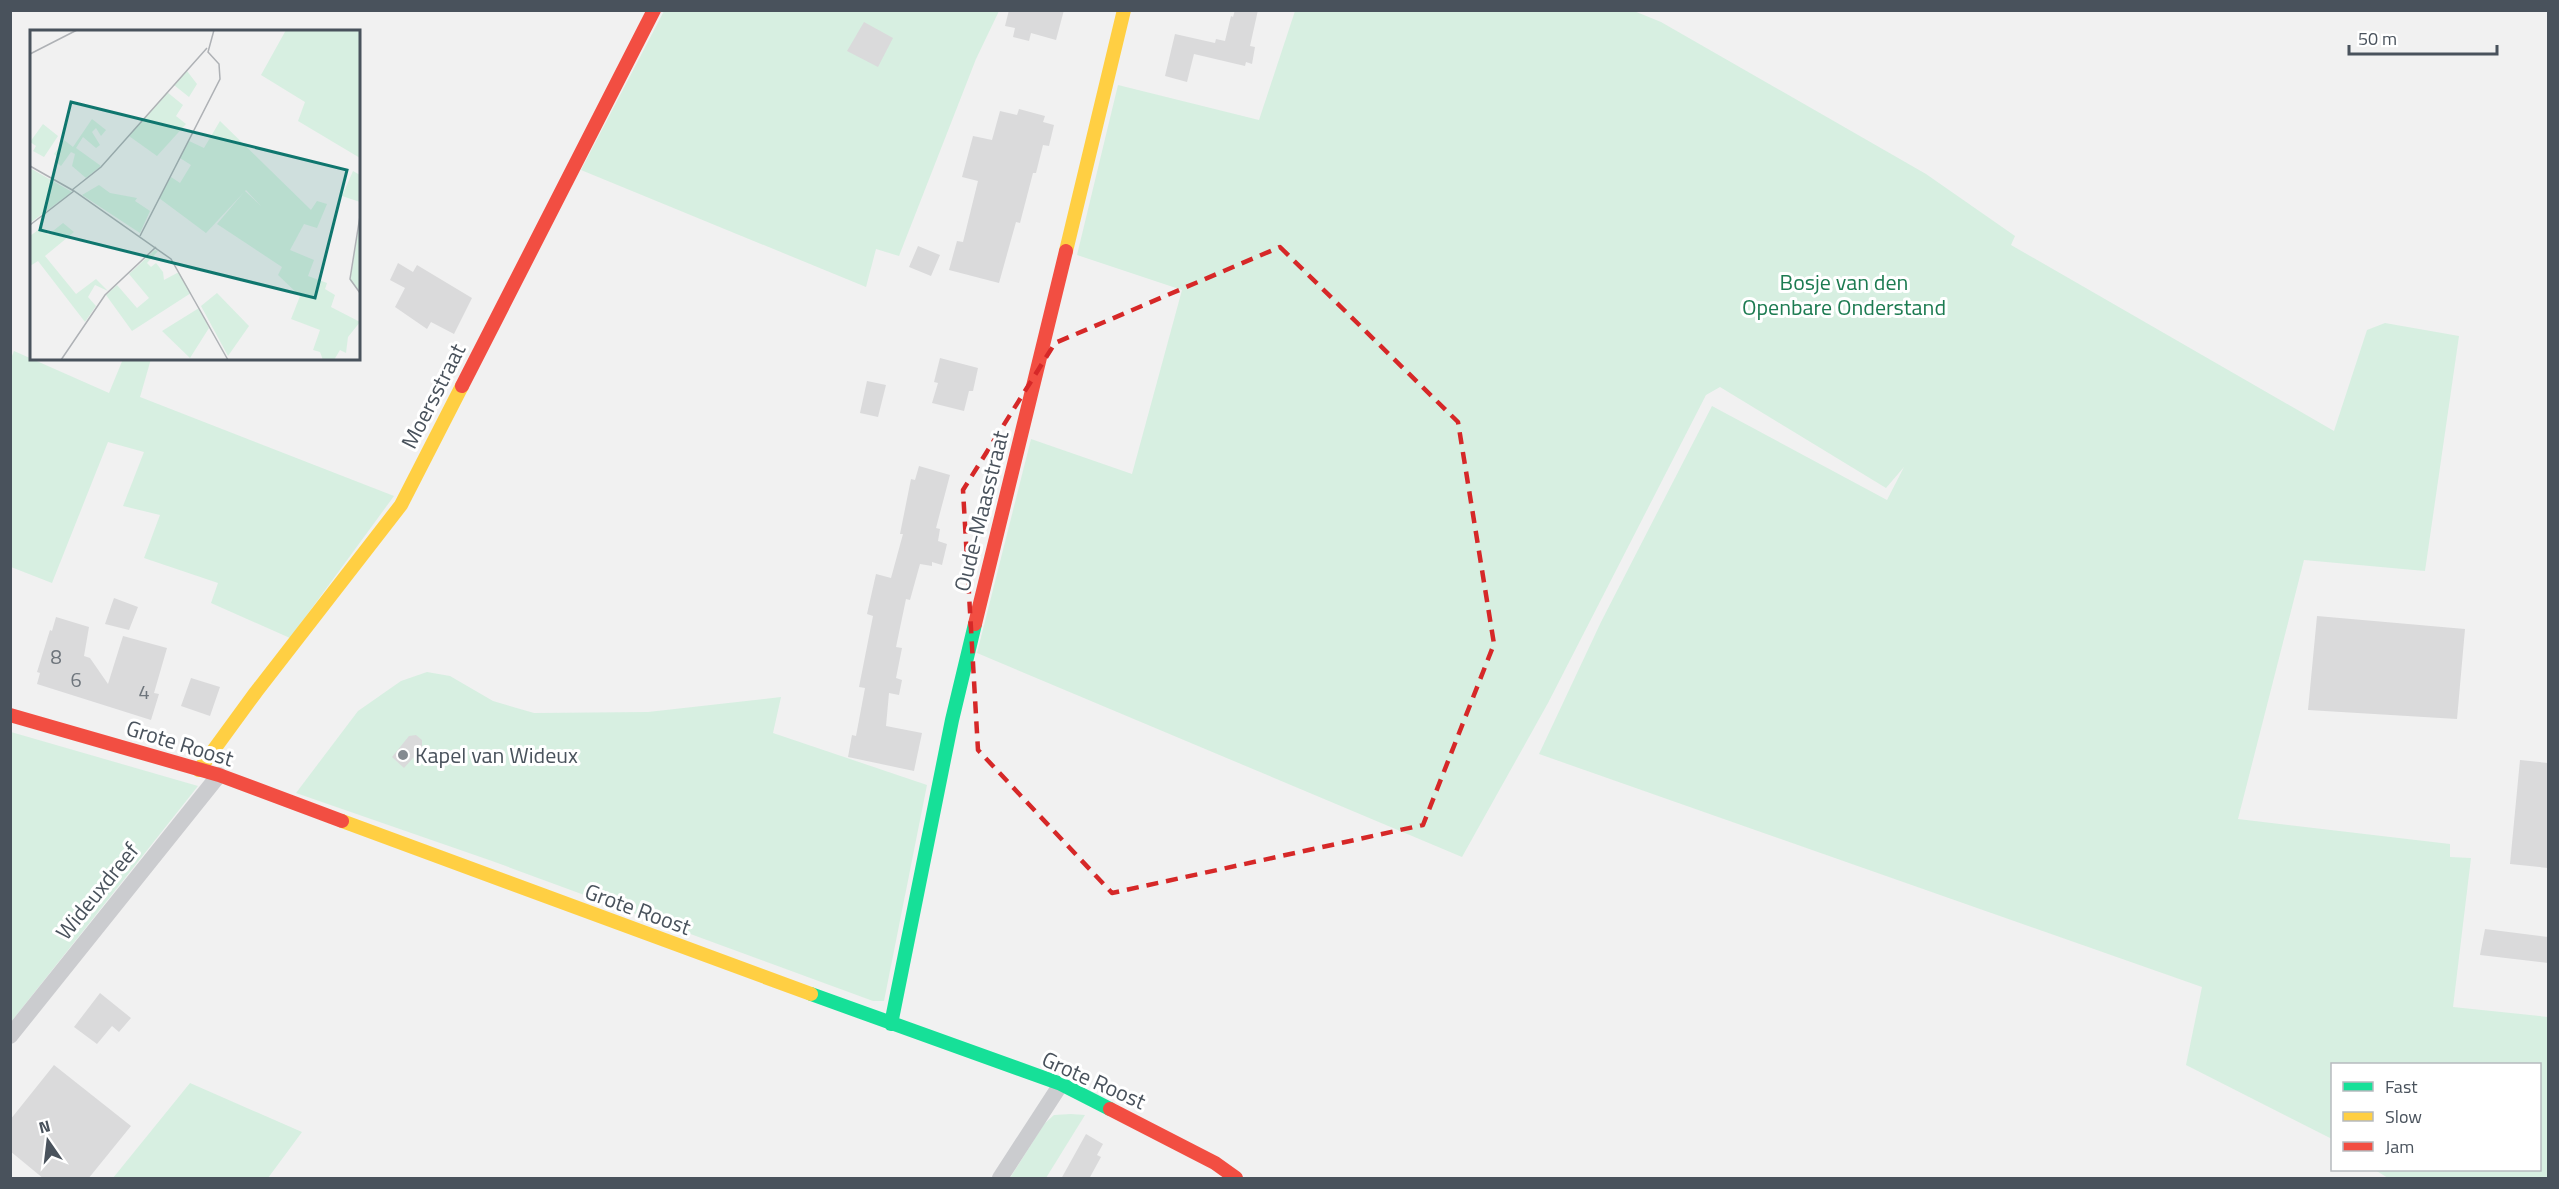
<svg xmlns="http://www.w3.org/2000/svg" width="2559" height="1189" viewBox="0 0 2559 1189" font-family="'Titillium Web',sans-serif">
<rect width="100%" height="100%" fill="#f1f1f1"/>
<!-- green -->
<path fill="#d7efe1" d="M 664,11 L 999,11 L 976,59 L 899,256 L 876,249 L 866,287 L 581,170 Z
M 1295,11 L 1634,11 L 1661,22 L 1926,174 L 2015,236 L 2011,245 L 2334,431 L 2367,330 L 2385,323 L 2459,336 L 2425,571 L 2304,560 L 2238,819 L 2450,844 L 2450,857 L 2471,858 L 2453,1007 L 2548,1017 L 2548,1178 L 2388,1178 L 2375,1170 L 2540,1170 L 2540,1064 L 2332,1064 L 2332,1139 L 2186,1065 L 2202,987 L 1539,754 L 1601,622 L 1712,406 L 1887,500 L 1904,467 L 1886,488 L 1720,387 L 1706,395 L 1548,703 L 1462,857 L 977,653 L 1031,439 L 1132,474 L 1182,290 L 1077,255 L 1118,85 L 1259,120 Z
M 14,351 L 109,393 L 123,359 L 151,359 L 140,397 L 394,496 L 290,638 L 211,603 L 218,583 L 144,558 L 160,515 L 123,506 L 144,452 L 108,442 L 52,583 L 11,567 L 10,361 Z
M 427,672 L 450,676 L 493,701 L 534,713 L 648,712 L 781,697 L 773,733 L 927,785 L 884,1001 L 873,1001 L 492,861 L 296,793 L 358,711 L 401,681 Z
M 11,732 L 198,786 L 11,1022 L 10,732 Z
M 190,1083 L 302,1132 L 268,1178 L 113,1178 Z
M 1071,1114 L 1085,1115 L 1046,1178 L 1010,1178 L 1044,1124 L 1054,1115 Z"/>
<!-- building -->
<path fill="#dadadb" d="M 1009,10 L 1064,10 L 1056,40 L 1031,33 L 1029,41 L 1013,37 L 1015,28 L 1005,26 Z
M 1235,10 L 1258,10 L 1250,46 L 1255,47 L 1252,64 L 1246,62 L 1245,66 L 1194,54 L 1187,82 L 1165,76 L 1175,34 L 1215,43 L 1216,39 L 1225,41 L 1231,16 L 1233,17 Z
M 864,22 L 893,38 L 878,67 L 847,51 Z
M 1019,109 L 1045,116 L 1043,122 L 1054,125 L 1049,146 L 1043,145 L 1036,173 L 1033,173 L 1020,223 L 1016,222 L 999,283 L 949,270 L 957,241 L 963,242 L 978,181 L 962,177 L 973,136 L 992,140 L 1000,111 L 1017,115 Z
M 918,246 L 940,255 L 931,276 L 909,267 Z
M 398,263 L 413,272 L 417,265 L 472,298 L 454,334 L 431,322 L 427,329 L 395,307 L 405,288 L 390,280 Z
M 940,358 L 978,368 L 973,391 L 969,391 L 964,411 L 932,403 L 938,383 L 934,382 Z
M 867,381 L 886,385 L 878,417 L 860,413 Z
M 919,466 L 950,475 L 936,528 L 940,529 L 938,541 L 947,544 L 942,565 L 932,562 L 932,566 L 920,564 L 910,600 L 906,599 L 896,647 L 902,648 L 896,678 L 902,680 L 899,695 L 889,693 L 886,726 L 922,733 L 914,771 L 848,757 L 852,735 L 856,736 L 865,688 L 859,687 L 873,616 L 867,614 L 876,574 L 891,578 L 903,534 L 900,534 L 911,479 L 915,480 Z
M 114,598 L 138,607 L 129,630 L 105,624 Z
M 2317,616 L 2465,629 L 2457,719 L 2308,710 Z
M 56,617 L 89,627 L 84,656 L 90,658 L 108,684 L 123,636 L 167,648 L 154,693 L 159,694 L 151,720 L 37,684 L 40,673 L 37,672 L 50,630 L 52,631 Z
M 191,678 L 220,687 L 210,716 L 181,706 Z
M 416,735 L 422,740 L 422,748 L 404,768 L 392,757 L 409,736 Z
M 2520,760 L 2548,763 L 2548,868 L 2510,864 Z
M 2485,929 L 2548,937 L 2548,963 L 2480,955 Z
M 100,993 L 131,1018 L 119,1032 L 112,1026 L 97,1044 L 74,1027 Z
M 54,1065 L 131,1126 L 88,1179 L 44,1179 L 10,1151 L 10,1120 Z
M 1086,1134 L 1103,1144 L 1097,1155 L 1101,1157 L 1089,1179 L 1061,1179 Z"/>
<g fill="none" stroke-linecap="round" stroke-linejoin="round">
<!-- street -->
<path stroke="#cbcccf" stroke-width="16" d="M 10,1036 L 219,775
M 1000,1178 L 1061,1084"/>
<!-- fast -->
<path stroke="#16e098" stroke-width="14" d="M 811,994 L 1061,1084 L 1110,1109
M 891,1024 L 952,720 L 975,624"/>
<!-- slow -->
<path stroke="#ffcf43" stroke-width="14" d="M 1066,251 L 1124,10
M 199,770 L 256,692 L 401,505 L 462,386
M 342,821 L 811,994"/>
<!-- jam -->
<path stroke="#f24e42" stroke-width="14" d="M 462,386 L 654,10
M 975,624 L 1066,251
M 10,715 L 219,775 L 342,821
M 1110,1109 L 1215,1163 L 1236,1178"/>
</g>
<!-- marked area -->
<path fill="none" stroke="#d62828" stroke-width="4.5" stroke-dasharray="12 8" stroke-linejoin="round" d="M 1280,247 L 1458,422 L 1494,644 L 1423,825 L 1112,893 L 978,750 L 963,490 L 1055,343 Z"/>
<!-- markers -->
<circle fill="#848a90" stroke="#fff" stroke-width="2" cx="403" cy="755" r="6"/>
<g text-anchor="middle" stroke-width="6" stroke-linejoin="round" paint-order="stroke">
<!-- number labels -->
<g font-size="20" fill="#6e757c">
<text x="56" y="664">8</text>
<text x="76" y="687">6</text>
<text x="144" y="699">4</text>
</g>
<!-- park labels -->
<g font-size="22" fill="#1c7b51" stroke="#fff">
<text x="1844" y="290">Bosje van den<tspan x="1844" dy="25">Openbare Onderstand</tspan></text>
</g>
<!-- street labels -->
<g font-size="22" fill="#49525c" stroke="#fff">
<text transform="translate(433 396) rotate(-63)" y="8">Moersstraat</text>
<text transform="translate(981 511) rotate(-76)" y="8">Oude-Maasstraat</text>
<text transform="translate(180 743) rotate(17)" y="8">Grote Roost</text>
<text transform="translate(97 891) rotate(-51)" y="8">Wideuxdreef</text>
<text transform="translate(638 909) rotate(20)" y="8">Grote Roost</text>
<text transform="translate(1094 1080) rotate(24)" y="8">Grote Roost</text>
</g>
<!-- poi labels -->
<g font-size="22" fill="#49525c" stroke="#fff" text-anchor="start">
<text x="415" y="763">Kapel van Wideux</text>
</g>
</g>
<!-- overview -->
<g transform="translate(30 30)">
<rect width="330" height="330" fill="#f1f1f1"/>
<path d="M 256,0 L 330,0 L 330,128 L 268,91 L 275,72 L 231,45 ZM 157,41 L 167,54 L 159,67 L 144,55 ZM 137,62 L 153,75 L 146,86 L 156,94 L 127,126 L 99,106 ZM 62,89 L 76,100 L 71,106 L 66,98 L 62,102 L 70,115 L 66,118 L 53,107 L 46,118 L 71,136 L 56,148 L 42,136 L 45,124 L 41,122 L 31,136 L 25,131 L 28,127 L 24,124 L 34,110 L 43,117 ZM 190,91 L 281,180 L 287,171 L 297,174 L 287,198 L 274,194 L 260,220 L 284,230 L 278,246 L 297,253 L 295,259 L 305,265 L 301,277 L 330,292 L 318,307 L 316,323 L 310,320 L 304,330 L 293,330 L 290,322 L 283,320 L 290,300 L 261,289 L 270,266 L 248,245 L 252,237 L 187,194 L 215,161 L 231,176 L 216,160 L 176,203 L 129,168 L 141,147 L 150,153 L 161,135 L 150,128 L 159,111 L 174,118 ZM 13,94 L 28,106 L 14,127 L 3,121 L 6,116 L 0,112 ZM 0,138 L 42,162 L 0,193 ZM 323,141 L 330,145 L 330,172 L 312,166 ZM 69,155 L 80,163 L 107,168 L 105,171 L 120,181 L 110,203 L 52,165 ZM 330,191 L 330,262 L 320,251 ZM 33,193 L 44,202 L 15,226 L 46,264 L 66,249 L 78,261 L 65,255 L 58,267 L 66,276 L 55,292 L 8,231 L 0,236 L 0,206 L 12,197 L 18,205 ZM 125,220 L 128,221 L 117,233 L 121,237 L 126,233 L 133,242 L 134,250 L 149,242 L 161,263 L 102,301 L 76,265 L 87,255 L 107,278 L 119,268 L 99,244 ZM 187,263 L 219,296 L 198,326 L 171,276 ZM 169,278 L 179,298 L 160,328 L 132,301 Z" fill="#d7efe1"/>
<path fill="none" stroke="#aeb1b5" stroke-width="1.5" d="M 0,24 L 47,0M 0,136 L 44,161 L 141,229 L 198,330M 42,160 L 71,137 L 177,18M 330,186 L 320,249 L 330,263M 0,195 L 44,161M 110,206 L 190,49 L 189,34 L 178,22 L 184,0M 31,330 L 75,265 L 126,217"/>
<path fill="#0f766e" fill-opacity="0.15" stroke="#0f766e" stroke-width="3" d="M 41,72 L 317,140 L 285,268 L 10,200 Z"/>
<rect width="330" height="330" fill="none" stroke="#49525c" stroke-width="3"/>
</g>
<!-- border -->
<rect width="2559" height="1189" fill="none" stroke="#49525c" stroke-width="24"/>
<!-- legend -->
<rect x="2331" y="1063" width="210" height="108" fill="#ffffff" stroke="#b6babe" stroke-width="1.5"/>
<rect x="2343" y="1082" width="30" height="9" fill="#16e098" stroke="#b6babe" stroke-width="1.5"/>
<text x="2385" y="1093" font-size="18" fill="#49525c">Fast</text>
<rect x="2343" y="1112" width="30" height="9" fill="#ffcf43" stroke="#b6babe" stroke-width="1.5"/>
<text x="2385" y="1123" font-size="18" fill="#49525c">Slow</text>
<rect x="2343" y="1142" width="30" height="9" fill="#f24e42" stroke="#b6babe" stroke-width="1.5"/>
<text x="2385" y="1153" font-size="18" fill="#49525c">Jam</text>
<!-- north arrow -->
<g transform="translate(48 1141) rotate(346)" stroke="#ffffff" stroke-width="4.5" paint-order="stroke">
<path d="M0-4.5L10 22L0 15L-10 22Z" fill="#49525c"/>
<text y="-9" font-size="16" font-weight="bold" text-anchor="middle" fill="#49525c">N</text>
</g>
<!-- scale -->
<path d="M2349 45v9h148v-9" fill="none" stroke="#49525c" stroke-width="3"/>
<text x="2358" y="45" font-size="18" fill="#49525c" stroke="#ffffff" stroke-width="4.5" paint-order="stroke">50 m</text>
</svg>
